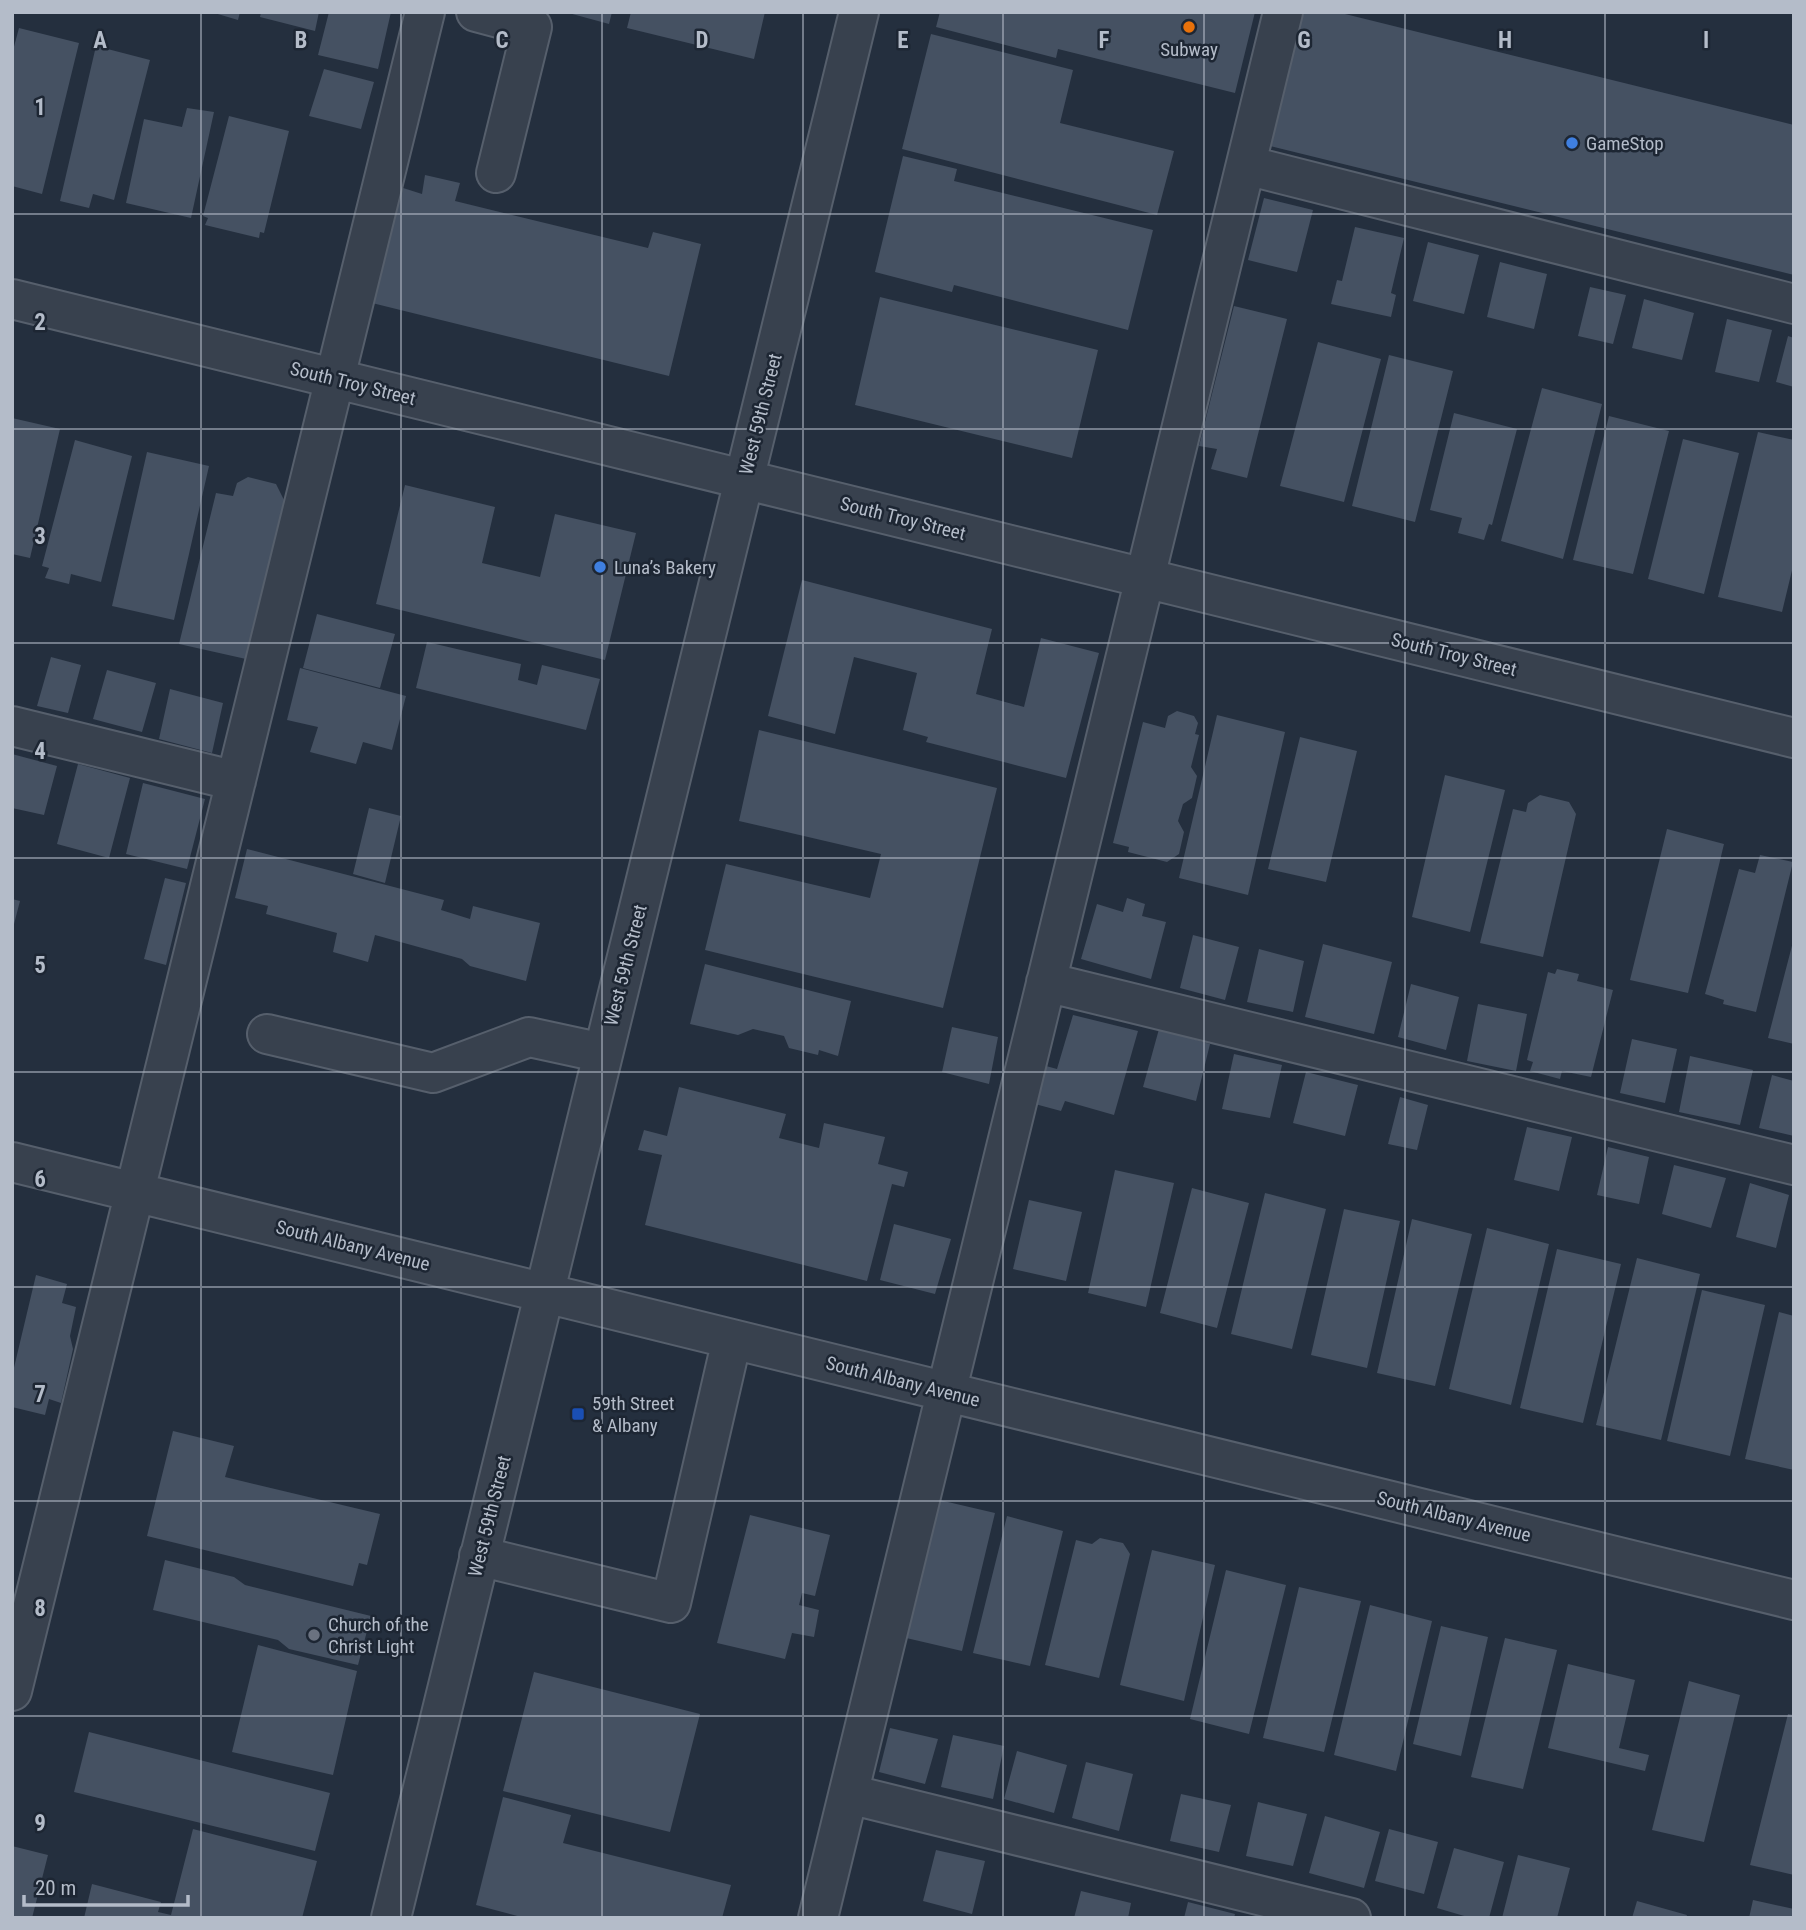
<svg xmlns="http://www.w3.org/2000/svg" width="1806" height="1930" viewBox="0 0 1806 1930" font-family="'Roboto Condensed',sans-serif">
<rect width="100%" height="100%" fill="#242f3e"/>
<!-- building -->
<path fill="#455162" d="M 211,12 L 240,12 L 238,20 Z
M 261,12 L 319,12 L 315,31 L 260,17 Z
M 329,12 L 391,12 L 378,69 L 318,55 Z
M 565,12 L 612,12 L 609,24 Z
M 631,12 L 765,12 L 754,59 L 627,28 Z
M 940,12 L 1255,12 L 1235,93 L 1058,49 L 1056,58 L 936,27 Z
M 1303,12 L 1337,12 L 1794,125 L 1794,275 L 1270,146 Z
M 19,28 L 79,43 L 42,194 L 12,186 L 12,54 Z
M 931,34 L 1073,70 L 1060,123 L 1174,151 L 1157,215 L 902,149 Z
M 96,46 L 150,60 L 114,200 L 93,194 L 89,208 L 60,201 Z
M 324,69 L 374,82 L 361,129 L 309,116 Z
M 187,108 L 214,112 L 191,218 L 126,203 L 144,119 L 182,127 Z
M 229,116 L 289,131 L 264,233 L 260,232 L 259,238 L 205,225 L 208,218 L 203,216 Z
M 903,156 L 957,169 L 954,181 L 1153,230 L 1128,330 L 954,285 L 952,292 L 875,272 Z
M 425,175 L 460,183 L 455,201 L 648,248 L 653,232 L 701,244 L 669,376 L 372,303 L 400,187 L 422,194 Z
M 1264,198 L 1313,210 L 1297,272 L 1248,260 Z
M 1355,227 L 1404,238 L 1391,293 L 1396,295 L 1391,317 L 1331,304 L 1337,280 L 1342,281 Z
M 1428,242 L 1479,255 L 1464,314 L 1413,301 Z
M 1500,262 L 1547,274 L 1534,329 L 1487,317 Z
M 1590,287 L 1626,295 L 1613,344 L 1578,336 Z
M 880,297 L 1098,350 L 1072,458 L 855,405 Z
M 1644,299 L 1694,313 L 1682,360 L 1632,348 Z
M 1234,306 L 1287,319 L 1247,478 L 1211,469 L 1217,449 L 1199,446 Z
M 1727,319 L 1772,330 L 1759,382 L 1715,372 Z
M 1788,336 L 1794,338 L 1794,387 L 1776,382 Z
M 1318,342 L 1381,359 L 1344,502 L 1280,486 Z
M 1389,355 L 1453,371 L 1415,522 L 1352,506 Z
M 1542,388 L 1602,404 L 1563,559 L 1501,541 Z
M 1454,413 L 1517,429 L 1492,525 L 1489,524 L 1484,540 L 1458,533 L 1462,518 L 1430,510 Z
M 1609,416 L 1669,431 L 1633,574 L 1573,560 Z
M 12,418 L 60,429 L 30,558 L 12,554 Z
M 1758,432 L 1794,440 L 1794,562 L 1782,612 L 1718,597 Z
M 1683,439 L 1739,453 L 1704,594 L 1648,579 Z
M 75,440 L 132,456 L 101,582 L 71,574 L 69,584 L 45,578 L 49,568 L 42,566 Z
M 147,452 L 209,466 L 174,620 L 112,606 Z
M 248,477 L 276,484 L 284,500 L 246,659 L 179,644 L 216,493 L 233,496 L 237,483 Z
M 405,485 L 495,507 L 482,563 L 540,577 L 555,514 L 636,533 L 605,660 L 376,604 Z
M 802,580 L 992,629 L 976,694 L 1024,707 L 1041,638 L 1099,653 L 1066,778 L 926,742 L 928,737 L 903,730 L 917,673 L 854,657 L 835,734 L 768,716 Z
M 317,614 L 395,634 L 380,688 L 303,668 Z
M 427,642 L 521,664 L 518,680 L 537,685 L 542,665 L 600,679 L 586,730 L 416,688 Z
M 51,657 L 81,665 L 68,713 L 37,706 Z
M 300,668 L 406,696 L 392,750 L 363,742 L 356,764 L 310,752 L 318,727 L 287,720 Z
M 107,670 L 156,683 L 142,732 L 93,719 Z
M 170,689 L 223,703 L 212,753 L 159,739 Z
M 1177,711 L 1194,716 L 1198,723 L 1195,734 L 1199,735 L 1191,767 L 1197,776 L 1192,798 L 1183,804 L 1178,821 L 1184,832 L 1179,854 L 1167,862 L 1128,852 L 1129,847 L 1113,843 L 1143,722 L 1165,728 L 1168,716 Z
M 1217,715 L 1285,732 L 1248,895 L 1179,878 Z
M 759,730 L 997,788 L 943,1008 L 705,950 L 726,864 L 870,898 L 881,854 L 739,821 Z
M 1300,737 L 1357,751 L 1326,882 L 1268,869 Z
M 12,754 L 57,766 L 44,815 L 12,808 Z
M 78,764 L 130,778 L 109,858 L 57,844 Z
M 1445,775 L 1505,790 L 1470,932 L 1412,917 Z
M 143,783 L 205,799 L 187,869 L 126,854 Z
M 1540,795 L 1569,802 L 1576,814 L 1543,957 L 1480,943 L 1513,809 L 1526,812 L 1528,803 Z
M 369,808 L 401,816 L 385,883 L 353,874 Z
M 1667,829 L 1724,844 L 1688,993 L 1630,980 Z
M 247,849 L 444,900 L 441,910 L 470,919 L 473,906 L 540,923 L 526,981 L 470,966 L 462,959 L 375,935 L 368,962 L 333,952 L 337,933 L 266,914 L 268,906 L 235,898 Z
M 1760,855 L 1793,862 L 1756,1012 L 1723,1004 L 1724,1000 L 1705,994 L 1739,869 L 1755,873 Z
M 165,878 L 186,883 L 166,965 L 144,959 Z
M 1127,898 L 1145,904 L 1142,916 L 1166,922 L 1151,979 L 1081,959 L 1097,904 L 1123,912 Z
M 12,899 L 20,901 L 13,928 L 12,928 Z
M 1193,935 L 1239,947 L 1225,1000 L 1180,988 Z
M 1794,938 L 1794,1044 L 1768,1038 Z
M 1323,944 L 1392,962 L 1374,1034 L 1305,1017 Z
M 1259,949 L 1304,961 L 1293,1012 L 1247,1002 Z
M 705,964 L 851,1001 L 838,1056 L 819,1050 L 818,1055 L 789,1048 L 784,1036 L 753,1029 L 738,1035 L 690,1024 Z
M 1557,969 L 1579,974 L 1577,981 L 1613,990 L 1591,1077 L 1562,1071 L 1560,1079 L 1530,1071 L 1533,1062 L 1527,1060 L 1548,972 L 1555,974 Z
M 1411,984 L 1459,997 L 1446,1050 L 1398,1037 Z
M 1478,1004 L 1527,1014 L 1516,1071 L 1467,1061 Z
M 1073,1015 L 1138,1031 L 1114,1115 L 1065,1101 L 1061,1111 L 1035,1104 L 1046,1066 L 1057,1069 Z
M 952,1027 L 998,1037 L 989,1084 L 942,1072 Z
M 1159,1029 L 1210,1044 L 1196,1101 L 1143,1087 Z
M 1632,1039 L 1677,1049 L 1665,1103 L 1620,1093 Z
M 1234,1054 L 1282,1065 L 1270,1118 L 1222,1109 Z
M 1690,1056 L 1753,1070 L 1740,1125 L 1679,1112 Z
M 1306,1072 L 1358,1085 L 1345,1136 L 1293,1123 Z
M 1772,1075 L 1794,1081 L 1794,1136 L 1759,1128 Z
M 679,1087 L 786,1114 L 779,1138 L 819,1148 L 824,1123 L 885,1137 L 878,1164 L 908,1172 L 904,1187 L 892,1184 L 867,1281 L 645,1225 L 662,1155 L 638,1150 L 644,1130 L 667,1136 Z
M 1400,1097 L 1428,1105 L 1417,1150 L 1388,1144 Z
M 1527,1127 L 1572,1137 L 1559,1191 L 1514,1180 Z
M 1608,1147 L 1649,1157 L 1639,1204 L 1597,1195 Z
M 1674,1165 L 1726,1178 L 1711,1228 L 1662,1214 Z
M 1115,1170 L 1174,1183 L 1146,1307 L 1088,1293 Z
M 1750,1183 L 1789,1195 L 1776,1248 L 1736,1237 Z
M 1192,1188 L 1249,1203 L 1217,1328 L 1160,1313 Z
M 1265,1193 L 1326,1209 L 1292,1349 L 1231,1334 Z
M 1029,1200 L 1082,1212 L 1066,1281 L 1013,1269 Z
M 1344,1209 L 1400,1221 L 1367,1368 L 1311,1355 Z
M 1412,1219 L 1472,1234 L 1435,1386 L 1377,1373 Z
M 894,1224 L 951,1239 L 935,1294 L 880,1280 Z
M 1487,1228 L 1549,1244 L 1511,1405 L 1449,1389 Z
M 1557,1249 L 1621,1264 L 1583,1423 L 1520,1408 Z
M 1637,1258 L 1700,1274 L 1661,1440 L 1596,1425 Z
M 36,1275 L 67,1284 L 62,1303 L 76,1307 L 70,1336 L 73,1349 L 61,1403 L 49,1399 L 45,1415 L 12,1407 L 12,1376 Z
M 1702,1290 L 1765,1305 L 1730,1456 L 1667,1441 Z
M 1779,1312 L 1794,1316 L 1794,1470 L 1745,1459 Z
M 173,1431 L 234,1446 L 225,1477 L 380,1514 L 367,1565 L 359,1563 L 353,1586 L 147,1536 Z
M 935,1499 L 995,1513 L 962,1651 L 902,1637 Z
M 750,1515 L 830,1535 L 815,1596 L 802,1593 L 799,1605 L 819,1610 L 814,1637 L 792,1633 L 785,1659 L 717,1643 Z
M 1007,1516 L 1063,1531 L 1030,1666 L 973,1653 Z
M 1100,1538 L 1123,1543 L 1130,1554 L 1099,1678 L 1045,1665 L 1076,1540 L 1092,1544 Z
M 1152,1550 L 1215,1565 L 1184,1701 L 1120,1685 Z
M 165,1560 L 234,1577 L 245,1585 L 371,1616 L 358,1665 L 289,1649 L 278,1640 L 153,1610 Z
M 1226,1570 L 1286,1585 L 1249,1734 L 1190,1719 Z
M 1299,1587 L 1361,1601 L 1324,1752 L 1263,1738 Z
M 1370,1605 L 1432,1621 L 1396,1771 L 1334,1755 Z
M 1441,1626 L 1488,1637 L 1461,1756 L 1413,1744 Z
M 1505,1638 L 1557,1650 L 1523,1789 L 1471,1777 Z
M 258,1645 L 357,1671 L 333,1775 L 232,1752 Z
M 1568,1664 L 1635,1680 L 1619,1748 L 1649,1755 L 1645,1771 L 1548,1748 Z
M 534,1672 L 700,1714 L 670,1832 L 503,1791 Z
M 1689,1681 L 1740,1695 L 1704,1842 L 1652,1830 Z
M 1788,1714 L 1794,1715 L 1794,1875 L 1750,1865 Z
M 890,1728 L 938,1739 L 925,1784 L 879,1772 Z
M 89,1732 L 330,1793 L 315,1851 L 74,1792 Z
M 953,1735 L 1004,1746 L 993,1799 L 941,1787 Z
M 1017,1751 L 1067,1765 L 1054,1813 L 1004,1799 Z
M 1086,1762 L 1133,1774 L 1119,1831 L 1072,1818 Z
M 1181,1794 L 1231,1805 L 1219,1852 L 1170,1841 Z
M 503,1797 L 571,1815 L 563,1843 L 731,1885 L 722,1918 L 525,1918 L 476,1905 Z
M 1258,1802 L 1307,1814 L 1293,1866 L 1246,1856 Z
M 1325,1816 L 1380,1832 L 1364,1888 L 1309,1873 Z
M 193,1829 L 317,1861 L 302,1918 L 84,1918 L 92,1884 L 161,1902 L 158,1912 L 171,1915 Z
M 1389,1829 L 1438,1842 L 1424,1894 L 1375,1881 Z
M 12,1846 L 48,1855 L 32,1918 L 12,1918 Z
M 1454,1848 L 1504,1862 L 1489,1918 L 1471,1918 L 1437,1908 Z
M 936,1850 L 985,1861 L 972,1914 L 923,1901 Z
M 1518,1855 L 1570,1868 L 1557,1918 L 1502,1918 Z
M 1081,1891 L 1131,1903 L 1128,1918 L 1074,1918 Z
M 1753,1900 L 1794,1909 L 1794,1918 L 1749,1918 Z
M 1637,1901 L 1687,1915 L 1686,1918 L 1632,1918 Z
M 1188,1902 L 1235,1914 L 1234,1918 L 1184,1918 Z"/>
<g fill="none" stroke-linecap="round" stroke-linejoin="round">
<!-- minor casing -->
<g stroke="#565f6c" stroke-width="42">
<path id="minor" d="M 476,12 L 532,27 L 496,173
M 1246,165 L 1794,304
M 12,299 L 1794,738
M 12,726 L 236,781
M 1046,982 L 1794,1165
M 267,1034 L 433,1073 L 529,1037 L 603,1053
M 12,1162 L 1794,1600
M 479,1556 L 671,1603 L 732,1339
M 12,1691 L 425,12
M 849,1794 L 1351,1918
M 391,1918 L 859,12
M 818,1918 L 1283,12"/>
</g>
<!-- minor -->
<use href="#minor" stroke="#38414e" stroke-width="38"/>
</g>
<!-- grid -->
<path fill="none" stroke="#b4bcc9" stroke-width="2" stroke-opacity="0.55" d="M 201,12 L 201,1918M 401,12 L 401,1918M 602,12 L 602,1918M 803,12 L 803,1918M 1003,12 L 1003,1918M 1204,12 L 1204,1918M 1405,12 L 1405,1918M 1605,12 L 1605,1918M 12,214 L 1794,214M 12,429 L 1794,429M 12,643 L 1794,643M 12,858 L 1794,858M 12,1072 L 1794,1072M 12,1287 L 1794,1287M 12,1501 L 1794,1501M 12,1716 L 1794,1716"/>
<!-- markers -->
<circle fill="#e8710a" stroke="#1d2633" stroke-width="2.5" cx="1189" cy="27" r="7"/>
<g fill="#3f7fe0" stroke="#1d2633" stroke-width="2.5">
<circle cx="1572" cy="143" r="7"/>
<circle cx="600" cy="567" r="7"/>
</g>
<rect fill="#1a4fb4" stroke="#1d2633" stroke-width="2.5" x="571" y="1407" width="14" height="14" rx="3.5"/>
<circle fill="#6b7280" stroke="#1d2633" stroke-width="2.5" cx="314" cy="1635" r="7"/>
<g text-anchor="middle" stroke-width="5" stroke-linejoin="round" paint-order="stroke">
<!-- poi labels -->
<g font-size="19" fill="#b4bcc9" stroke="#1d2633" text-anchor="start">
<text x="1189" y="56" text-anchor="middle">Subway</text>
<text x="1586" y="150">GameStop</text>
<text x="614" y="574">Luna’s Bakery</text>
<text x="592" y="1410">59th Street<tspan x="592" dy="22">&amp; Albany</tspan></text>
<text x="328" y="1631">Church of the<tspan x="328" dy="22">Christ Light</tspan></text>
</g>
<!-- street labels -->
<g font-size="19" fill="#b4bcc9" stroke="#1d2633">
<text transform="translate(353 383) rotate(14)" y="7">South Troy Street</text>
<text transform="translate(760 414) rotate(-76)" y="7">West 59th Street</text>
<text transform="translate(903 518) rotate(14)" y="7">South Troy Street</text>
<text transform="translate(1454 654) rotate(14)" y="7">South Troy Street</text>
<text transform="translate(625 965) rotate(-76)" y="7">West 59th Street</text>
<text transform="translate(353 1245) rotate(14)" y="7">South Albany Avenue</text>
<text transform="translate(903 1381) rotate(14)" y="7">South Albany Avenue</text>
<text transform="translate(489 1516) rotate(-76)" y="7">West 59th Street</text>
<text transform="translate(1454 1516) rotate(14)" y="7">South Albany Avenue</text>
</g>
</g>
<g font-size="23" text-anchor="middle" font-weight="bold" fill="#b4bcc9" stroke="#1d2633" stroke-width="5" stroke-linejoin="round" paint-order="stroke">
<text x="100" y="48">A</text>
<text x="301" y="48">B</text>
<text x="502" y="48">C</text>
<text x="702" y="48">D</text>
<text x="903" y="48">E</text>
<text x="1104" y="48">F</text>
<text x="1304" y="48">G</text>
<text x="1505" y="48">H</text>
<text x="1706" y="48">I</text>
<text x="40" y="115">1</text>
<text x="40" y="330">2</text>
<text x="40" y="544">3</text>
<text x="40" y="759">4</text>
<text x="40" y="973">5</text>
<text x="40" y="1187">6</text>
<text x="40" y="1402">7</text>
<text x="40" y="1616">8</text>
<text x="40" y="1831">9</text>
</g>
<!-- border -->
<rect width="1806" height="1930" fill="none" stroke="#b4bcc9" stroke-width="28"/>
<!-- scale -->
<path d="M24 1895v10h164v-10" fill="none" stroke="#b4bcc9" stroke-width="3.5"/>
<text x="35" y="1895" font-size="21" fill="#b4bcc9" stroke="#1d2633" stroke-width="5" paint-order="stroke">20 m</text>
</svg>
